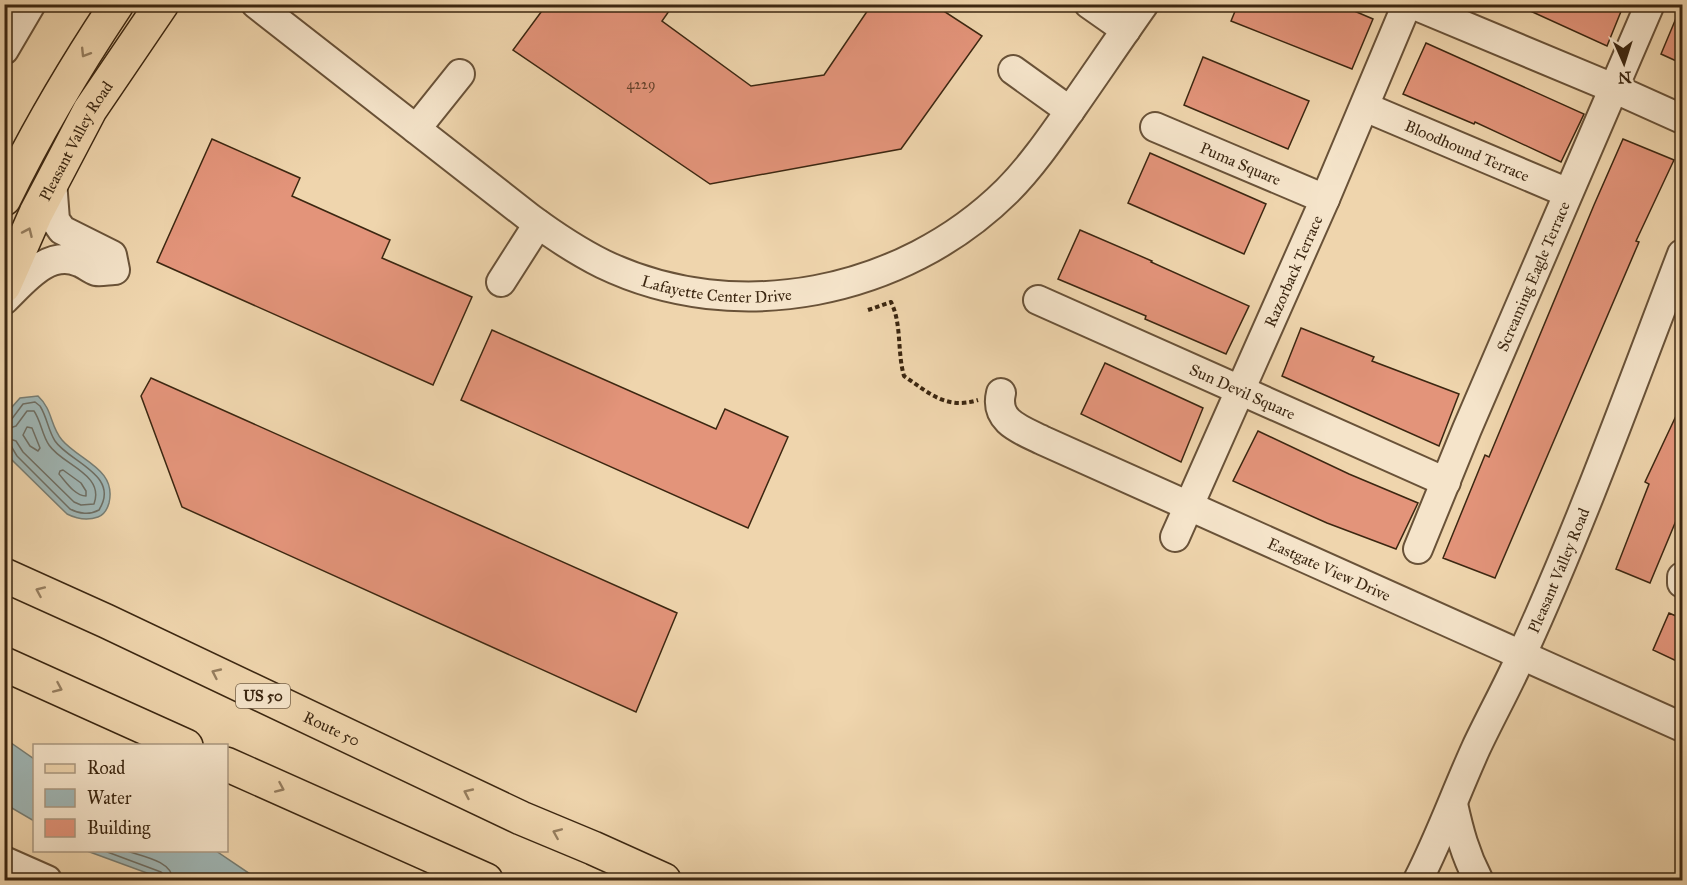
<svg xmlns="http://www.w3.org/2000/svg" width="1687" height="885" viewBox="0 0 1687 885" font-family="'IM FELL Great Primer',serif">
<rect width="100%" height="100%" fill="#efd5ad"/>
<filter id="stains"><feTurbulence type="fractalNoise" baseFrequency=".00333" numOctaves="4"/><feColorMatrix values="0 0 0 0 .2 0 0 0 0 .09 0 0 0 0 .02 0 0 0 .5 -.17"/></filter>
<radialGradient id="worn" r=".72"><stop offset=".6" stop-color="#630" stop-opacity="0"/><stop offset="1" stop-color="#630" stop-opacity=".3"/></radialGradient>
<!-- water -->
<path fill="#9fb6b5" stroke="#777d73" stroke-width="1.5" d="M 38,396 C 53,410 50,426 62,440 C 80,461 117,469 109,503 C 107,510 104,515 98,517 C 87,521 77,519 67,514 L 12,460 L 5,447 L 6,419 L 12,407 L 20,398 Z
M 4,738 L 34,759 L 34,821 L 5,804 Z
M 87,851 L 216,851 L 259,880 L 166,880 Z"/>
<g fill="none" stroke-linecap="round" stroke-linejoin="round">
<!-- shore -->
<path stroke="#6e6e63" stroke-width="1.5" d="M 4,422 L 11,420 L 23,404 L 35,402 L 40,406 C 47,417 48,430 55,441 C 69,462 121,475 99,510 C 90,515 79,514 70,509 L 17,456 L 11,446 L 4,445
M 27,427 L 32,428 L 40,448 L 38,451 L 30,446 L 23,435 Z
M 4,430 L 16,426 L 27,411 L 34,411 C 41,421 42,435 49,445 C 62,465 105,474 94,504 L 81,505 L 74,502 L 23,452 L 16,441 L 4,437
M 63,470 L 81,483 L 86,491 L 86,496 C 75,496 66,482 59,474 L 60,471 Z
M 102,850 L 161,872 L 165,876 L 165,880
M 124,850 C 140,856 172,860 173,880"/>
</g>
<!-- building -->
<path fill="#e3947a" stroke="#3c2711" stroke-width="1.5" d="M 547,4 L 674,4 L 662,21 L 751,86 L 824,75 L 872,4 L 933,4 L 982,36 L 901,149 L 710,184 L 513,50 Z
M 1238,4 L 1338,4 L 1373,19 L 1352,69 L 1231,21 Z
M 1515,4 L 1624,4 L 1607,46 Z
M 1682,4 L 1683,4 L 1683,64 L 1661,54 Z
M 1426,43 L 1584,114 L 1561,162 L 1475,122 L 1474,124 L 1403,94 Z
M 1203,57 L 1309,101 L 1288,149 L 1184,105 Z
M 212,139 L 300,178 L 292,196 L 390,240 L 382,258 L 472,297 L 433,385 L 157,262 Z
M 1623,139 L 1674,160 L 1636,241 L 1639,242 L 1495,578 L 1443,558 L 1485,455 L 1489,457 L 1594,205 Z
M 1150,153 L 1266,204 L 1244,254 L 1128,203 Z
M 1080,230 L 1152,261 L 1151,262 L 1249,306 L 1226,354 L 1145,319 L 1146,316 L 1058,279 Z
M 1301,328 L 1374,357 L 1372,361 L 1459,394 L 1439,446 L 1282,376 Z
M 492,330 L 716,429 L 725,409 L 788,437 L 748,528 L 461,400 Z
M 1105,363 L 1203,408 L 1181,462 L 1081,414 Z
M 151,378 L 677,613 L 636,712 L 182,507 L 141,396 Z
M 1683,401 L 1683,504 L 1650,583 L 1616,569 L 1649,484 L 1645,482 Z
M 1258,431 L 1349,474 L 1418,503 L 1396,549 L 1327,523 L 1233,481 Z
M 1669,613 L 1683,619 L 1683,664 L 1653,650 Z"/>
<g fill="none" stroke-linecap="round" stroke-linejoin="round">
<!-- minor casing -->
<g stroke="#695238" stroke-width="32">
<g id="minor">
<path id="s1" d="M 256,4 L 530,218 C 553,235 577,251 603,264 C 736,328 903,294 1007,191 C 1032,166 1053,135 1074,105 C 1097,72 1120,38 1144,4"/>
<path d="M 1089,4 L 1126,30"/>
<path d="M 1412,4 L 1613,88 L 1682,119"/>
<path d="M 4,50 L 31,4"/>
<path d="M 1013,70 L 1070,111"/>
<path id="s2" d="M 1365,107 L 1568,193"/>
<path id="s3" d="M 1155,127 L 1325,199"/>
<path d="M 416,129 L 460,74"/>
<path d="M 501,282 L 538,224"/>
<path d="M 4,300 C 24,281 48,249 79,262 C 85,264 90,269 96,271 C 101,272 109,270 115,270 L 112,255 L 62,230 L 55,220 L 52,181"/>
<path id="s4" d="M 1038,300 L 1446,482"/>
<path id="s5" d="M 1001,393 C 994,422 1022,430 1044,441 L 1682,727"/>
<path id="s6" d="M 1175,537 L 1325,199 L 1407,4"/>
<path id="s7" d="M 1418,549 L 1467,429 L 1650,4"/>
<path d="M 1682,577 L 1682,583"/>
<path d="M 1453,804 C 1459,831 1465,854 1478,879"/>
<path d="M 4,861 L 47,880"/>
<path id="s8" d="M 1418,880 C 1440,837 1456,792 1476,748 C 1491,716 1508,686 1522,654 C 1582,523 1631,387 1682,254"/>
</g>
</g>
<!-- major casing -->
<g stroke="#3c2711" stroke-width="36">
<g id="major">
<path d="M 4,199 C 37,131 75,67 117,4"/>
<path id="s9" d="M 4,286 L 36,213 L 90,110 L 162,4"/>
</g>
</g>
<!-- highway casing -->
<g stroke="#3c2711" stroke-width="36">
<g id="highway">
<path id="s10" d="M 4,575 L 106,621 L 521,818 L 593,848 L 664,880"/>
<path d="M 4,664 L 186,746"/>
<path d="M 226,764 L 486,880"/>
</g>
</g>
<!-- path -->
<path stroke="#3c2711" stroke-width="4" stroke-dasharray="4.5 3" stroke-linecap="butt" d="M 868,310 L 891,302 C 902,324 897,352 904,376 C 929,393 946,410 978,400"/>
<!-- minor -->
<use href="#minor" stroke="#f5e4ca" stroke-width="28"/>
<!-- major -->
<use href="#major" stroke="#efd5ad" stroke-width="33"/>
<!-- highway -->
<use href="#highway" stroke="#efd5ad" stroke-width="33"/>
</g>
<!-- one-way arrows -->
<defs><path id="oneway-chevron" d="M-2-3.5L2.5 0L-2 3.5" fill="none" stroke-width="1.6" stroke-linecap="round" stroke-linejoin="round" transform="scale(1.5)"/></defs>
<g stroke="#967e5f">
<use href="#oneway-chevron" transform="translate(85 53) rotate(122)"/>
<use href="#oneway-chevron" transform="translate(28 232) rotate(-66)"/>
<use href="#oneway-chevron" transform="translate(40 591) rotate(-156)"/>
<use href="#oneway-chevron" transform="translate(216 673) rotate(-155)"/>
<use href="#oneway-chevron" transform="translate(58 688) rotate(24)"/>
<use href="#oneway-chevron" transform="translate(280 788) rotate(24)"/>
<use href="#oneway-chevron" transform="translate(468 793) rotate(-155)"/>
<use href="#oneway-chevron" transform="translate(557 833) rotate(-157)"/>
</g>
<g text-anchor="middle" stroke-width="4.5" stroke-linejoin="round" paint-order="stroke">
<!-- number labels -->
<g font-size="14" fill="#66422b">
<text x="641" y="89">4229</text>
</g>
<!-- shield labels -->
<rect fill="#f5e4ca" stroke="#746048" stroke-width="1.5" x="236" y="684" width="54" height="24" rx="4.5"/>
<g font-size="15" font-weight="bold" fill="#3c2711">
<text x="263" y="701">US 50</text>
</g>
<!-- street labels -->
<g font-size="16" fill="#3c2711" stroke="#f5e4ca">
<text dy="6" stroke="none"><textPath href="#s9" startOffset="162">Pleasant Valley Road</textPath></text>
<text dy="6" stroke="none"><textPath href="#s2" startOffset="111">Bloodhound Terrace</textPath></text>
<text dy="6" stroke="none"><textPath href="#s3" startOffset="93">Puma Square</textPath></text>
<text dy="6" stroke="none"><textPath href="#s6" startOffset="291">Razorback Terrace</textPath></text>
<text dy="6" stroke="none"><textPath href="#s7" startOffset="296">Screaming Eagle Terrace</textPath></text>
<text dy="6" stroke="none"><textPath href="#s1" startOffset="552">Lafayette Center Drive</textPath></text>
<text dy="6" stroke="none"><textPath href="#s4" startOffset="224">Sun Devil Square</textPath></text>
<text dy="6" stroke="none"><textPath href="#s5" startOffset="384">Eastgate View Drive</textPath></text>
<text dy="6" stroke="none"><textPath href="#s8" startOffset="340">Pleasant Valley Road</textPath></text>
<text dy="6" stroke="none"><textPath href="#s10" startOffset="362">Route 50</textPath></text>
</g>
</g>
<!-- margin -->
<rect width="1687" height="885" fill="none" stroke="#efd5ad" stroke-width="24"/>
<rect x="6" y="6" width="1675" height="873" fill="none" stroke="#3c2711" stroke-width="3"/>
<rect x="12" y="12" width="1663" height="861" fill="none" stroke="#3c2711" stroke-width="1.5"/>
<!-- legend -->
<rect x="33" y="744" width="195" height="108" fill="#f5e4ca" stroke="#ab9880" stroke-width="1.5"/>
<rect x="45" y="764" width="30" height="9" fill="#efd5ad" stroke="#ab9880" stroke-width="1.5"/>
<text x="87" y="774" font-size="18" fill="#3c2711">Road</text>
<rect x="45" y="789" width="30" height="18" fill="#9fb6b5" stroke="#ab9880" stroke-width="1.5"/>
<text x="87" y="804" font-size="18" fill="#3c2711">Water</text>
<rect x="45" y="819" width="30" height="18" fill="#e3947a" stroke="#ab9880" stroke-width="1.5"/>
<text x="87" y="834" font-size="18" fill="#3c2711">Building</text>
<!-- north arrow -->
<g transform="translate(1624 63) rotate(177)" stroke="#f5e4ca" stroke-width="4.5" paint-order="stroke">
<path d="M0-4.5L10 22L0 15L-10 22Z" fill="#3c2711"/>
<text y="-9" font-size="16" font-weight="bold" text-anchor="middle" fill="#3c2711">N</text>
</g>
<rect width="100%" height="100%" filter="url(#stains)"/>
<rect width="100%" height="100%" fill="url(#worn)"/>
</svg>
